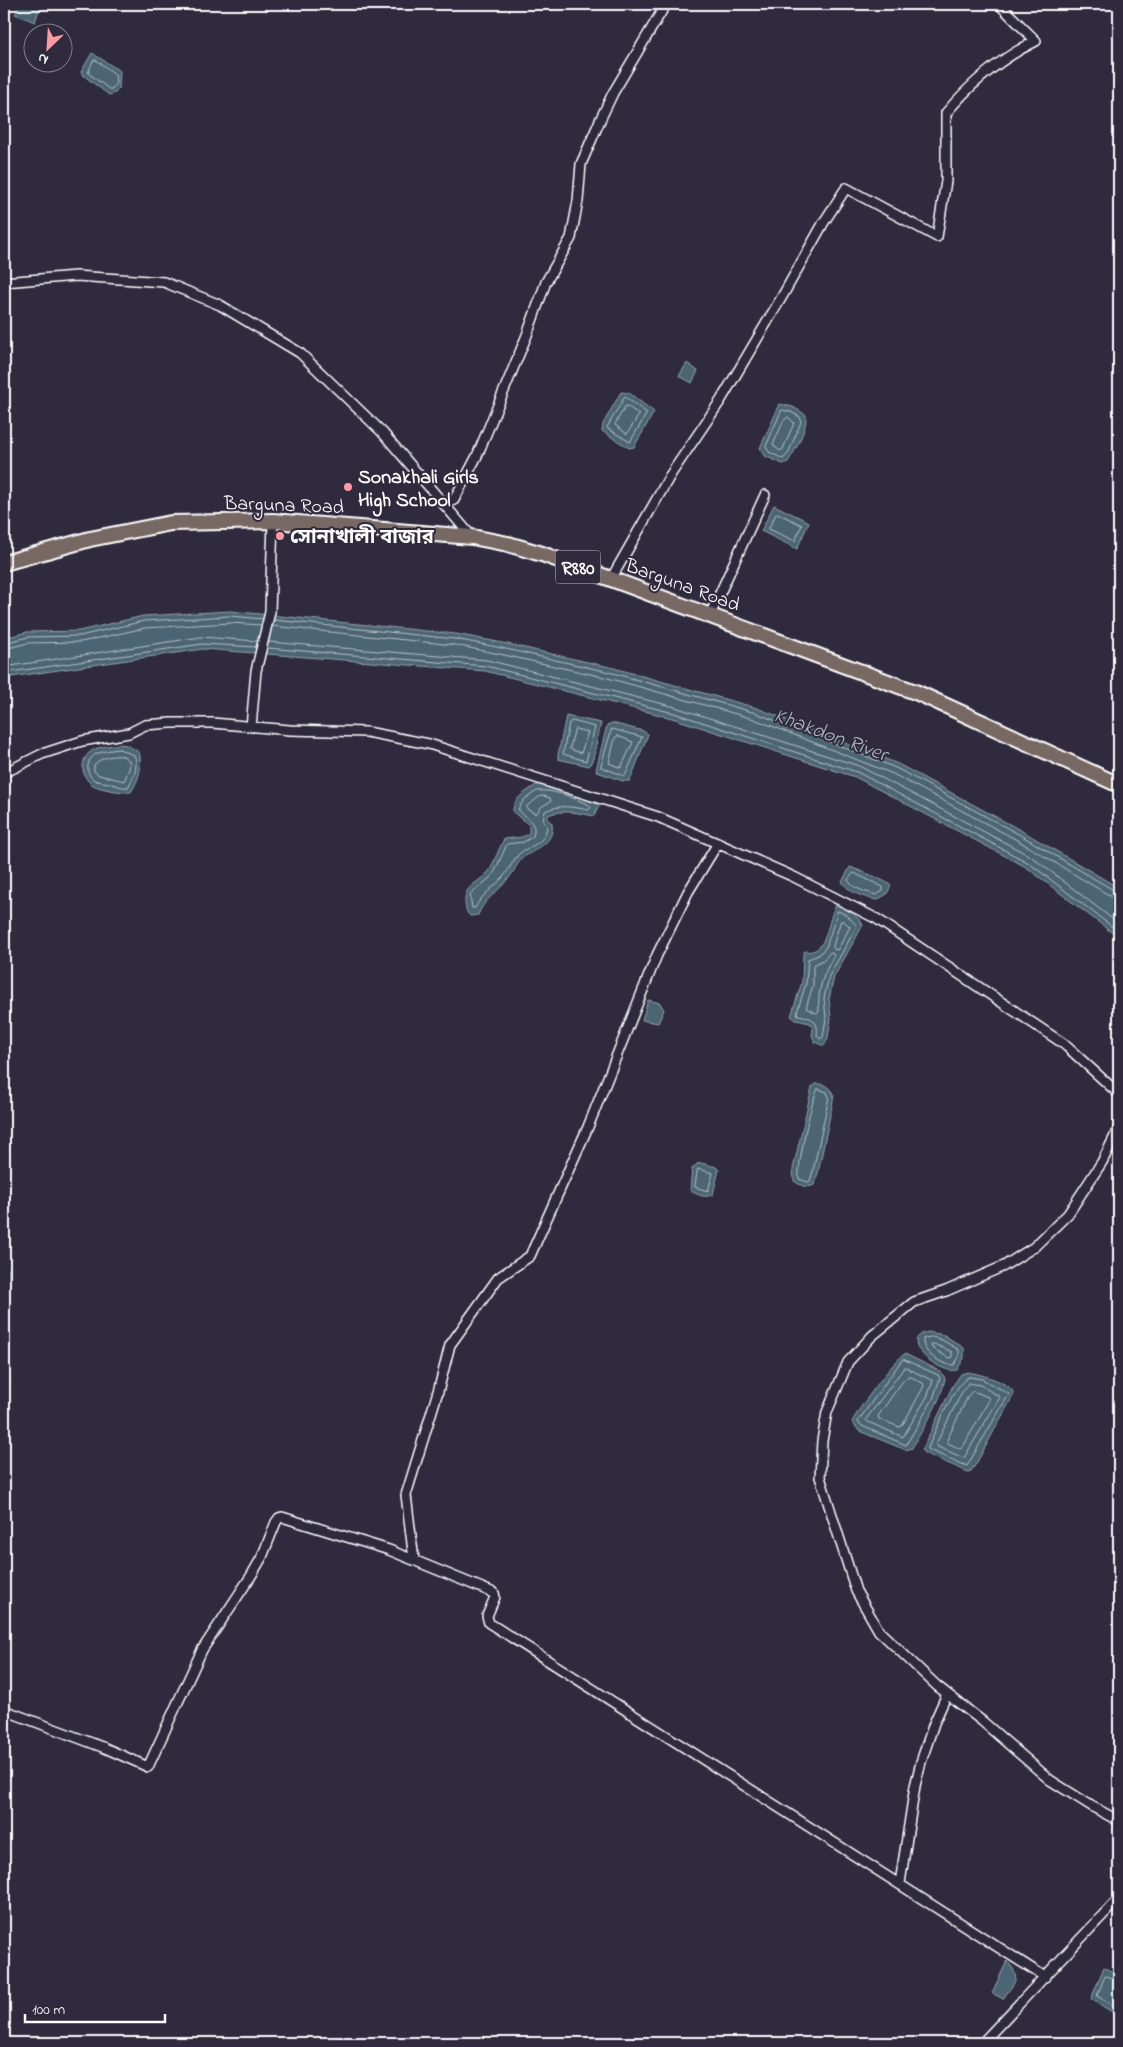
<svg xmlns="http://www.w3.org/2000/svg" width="1123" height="2047" viewBox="0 0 1123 2047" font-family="'Indie Flower','Noto Sans Bengali',sans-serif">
<rect width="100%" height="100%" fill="#2f2a3d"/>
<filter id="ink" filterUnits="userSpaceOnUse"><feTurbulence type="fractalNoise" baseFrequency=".02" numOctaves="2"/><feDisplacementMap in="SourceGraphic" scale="10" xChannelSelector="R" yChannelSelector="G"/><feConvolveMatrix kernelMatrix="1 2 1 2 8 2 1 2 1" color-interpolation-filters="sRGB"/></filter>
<g filter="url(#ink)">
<!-- water -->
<path fill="#4c6574" stroke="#94a3ac" d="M 21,4 L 41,4 L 35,22 L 15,14 Z
M 92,53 L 120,71 L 119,89 L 115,93 L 109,95 L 83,75 L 81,72 Z
M 687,363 L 698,371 L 692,383 L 679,376 Z
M 621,392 L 629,393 L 654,412 L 634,447 L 629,448 L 602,431 L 603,424 Z
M 780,404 L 793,407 L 806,415 C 807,430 796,449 788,462 L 783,464 L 765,456 L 760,448 Z
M 774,505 L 809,522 L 797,549 L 761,531 Z
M 230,611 L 456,634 L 498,642 L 610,667 L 757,708 L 898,764 L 1024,832 L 1119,888 L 1119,938 L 1026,867 L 855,777 L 672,718 L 485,671 L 203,649 L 4,678 L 4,638 L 27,632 L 79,631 L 143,616 Z
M 566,716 L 601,723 L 593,759 L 589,766 L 558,759 L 558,755 Z
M 612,723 L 643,731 L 648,734 L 630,781 L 623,781 L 597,772 L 596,770 L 607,725 Z
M 119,744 L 127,745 L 139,752 C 143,767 139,779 131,792 C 123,793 100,789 93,785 C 80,777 79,758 93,750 C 101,746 110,746 119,744 Z
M 536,785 C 552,785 587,796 599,806 L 594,816 C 578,813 563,809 548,815 L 548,820 L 552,823 C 555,843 537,848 524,857 C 517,862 514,873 508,879 C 498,892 484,899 478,915 L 470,916 C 466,912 465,907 465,901 C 464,884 483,882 491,868 C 495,859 499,849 504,839 L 522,837 L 529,834 L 529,825 L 513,812 C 512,799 526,792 536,785 Z
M 850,867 L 876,877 L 891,885 L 887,894 L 877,900 C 863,897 850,893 842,882 Z
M 836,905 C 845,906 858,916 863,925 L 834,977 L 829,999 L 831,1018 L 828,1038 L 824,1046 L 815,1042 L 812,1036 L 813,1028 L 810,1023 L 796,1020 L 791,1016 L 802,982 L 803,955 L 805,951 C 828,956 827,919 836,905 Z
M 648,1000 L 660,1003 L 664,1010 L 658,1023 L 642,1020 Z
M 816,1084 C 826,1083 831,1089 834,1096 L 818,1173 L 814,1185 C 807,1189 800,1185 794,1181 L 793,1169 L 812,1087 Z
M 701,1163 L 716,1167 L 719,1170 L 713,1194 C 706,1199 697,1195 690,1190 L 692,1169 L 697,1164 Z
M 4,1260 C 11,1272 10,1281 4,1293 Z
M 928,1332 L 944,1335 L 964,1348 L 964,1358 L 957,1370 C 940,1375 895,1339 928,1332 Z
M 905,1354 L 940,1371 L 945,1378 C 941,1403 924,1426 912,1448 L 906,1450 L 859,1431 L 852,1422 C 856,1412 896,1357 905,1354 Z
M 4,1368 C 12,1377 11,1386 4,1395 Z
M 968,1372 C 980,1374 1011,1382 1014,1394 L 976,1464 L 971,1471 L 968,1472 L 924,1453 L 922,1450 L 952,1387 L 961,1374 Z
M 1007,1961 C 1023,1979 1014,1982 1003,1999 L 992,1993 Z
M 1104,1967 L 1119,1976 L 1119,2011 L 1117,2015 L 1091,1999 Z"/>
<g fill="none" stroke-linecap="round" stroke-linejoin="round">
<!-- shore -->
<path stroke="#b7c1c7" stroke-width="1" d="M 96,60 L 115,74 L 116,83 L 112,89 L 109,89 L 88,73 L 93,61 Z
M 625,397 L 647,413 L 630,442 L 607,428 Z
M 626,406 L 629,407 L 639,415 L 627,434 L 615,425 Z
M 782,410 L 791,412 L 800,417 L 801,422 L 788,454 L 783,459 L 769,452 L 766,447 Z
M 788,417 L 794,423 L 783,449 L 780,451 L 773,445 L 783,422 Z
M 777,513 L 802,525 L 795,541 L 769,529 Z
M 274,620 L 455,639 L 497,647 L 609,672 L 756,713 L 896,768 L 1022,836 L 1115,891 L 1119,892
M 272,626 L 454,645 L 495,653 L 608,678 L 754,719 L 893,774 L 1019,841 L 1112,897 L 1119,899
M 269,642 L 487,660 L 675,707 L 859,766 L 1032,857 L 1119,924
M 4,643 L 28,637 L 80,636 L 144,621 L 230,616 L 263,619
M 267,648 L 486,666 L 674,713 L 857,772 L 1029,863 L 1119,932
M 4,649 L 28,643 L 81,642 L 145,628 L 230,623 L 261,625
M 4,667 L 201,637 L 257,641
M 4,673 L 202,644 L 256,647
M 572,721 L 595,727 L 586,761 L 563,754 L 569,723 Z
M 575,729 L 588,732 L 581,753 L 570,749 Z
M 612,729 L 642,737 L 625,776 L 601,767 Z
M 618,736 L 633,742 L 621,768 L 609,763 L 615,738 Z
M 119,749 L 134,755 C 139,765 134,777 128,787 C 122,788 116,785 109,783 C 104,782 99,782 94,780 C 85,773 86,760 96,754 C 103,751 111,750 119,749 Z
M 123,756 L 130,761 L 129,769 L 124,781 L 99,775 L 94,771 L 94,765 C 101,757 113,755 123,756 Z
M 537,791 C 554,789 574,798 589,805 L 591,808 L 588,810 C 573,807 559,804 545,811 L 543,820 L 547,827 C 544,845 532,844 520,853 C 513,859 510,869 504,876 C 495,887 481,895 475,908 L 472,908 L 470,894 L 490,878 L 495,871 L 507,844 L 524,842 L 533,836 C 538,821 525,819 518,809 L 524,800 Z
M 544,796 L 550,798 L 551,801 L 541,807 L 536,814 L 527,809 L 527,806 L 539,797 Z
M 854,873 L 883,887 L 883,891 L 876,895 C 867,892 852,889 848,880 Z
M 838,911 L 847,915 L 857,926 L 829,976 L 824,998 L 826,1018 L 823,1037 L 820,1039 L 817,1035 C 819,1021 812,1017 798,1015 L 797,1012 L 806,983 L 808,959 L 819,955 L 826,947 Z
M 841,921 L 844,921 L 850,927 L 838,949 L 835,950 L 833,947 Z
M 831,952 L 834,955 C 824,973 817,989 819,1011 L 816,1013 L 806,1008 L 813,985 L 813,965 L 823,960 Z
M 818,1089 L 827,1092 L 829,1097 L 813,1171 L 810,1181 L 808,1182 L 799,1179 C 797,1165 811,1100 818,1089 Z
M 698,1169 L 713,1173 L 708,1191 L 695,1187 Z
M 932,1337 L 942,1340 L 959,1350 L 959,1357 L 954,1365 C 942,1365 921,1353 923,1339 Z
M 934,1344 L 952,1352 L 952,1357 L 949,1358 L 932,1348 L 931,1345 Z
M 903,1359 L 938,1375 L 940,1378 L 933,1399 L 906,1445 L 862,1426 L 858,1422 Z
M 905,1367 L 933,1381 L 927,1397 L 903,1437 L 868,1422 L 866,1420 Z
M 909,1376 L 923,1383 L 924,1386 L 902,1426 L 899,1427 L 879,1419 L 878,1416 L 902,1382 Z
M 969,1377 L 982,1379 L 1009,1394 L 967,1466 L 929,1450 L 928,1448 C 934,1434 956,1380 969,1377 Z
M 969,1383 L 980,1385 L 1000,1397 L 964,1458 L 938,1447 L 936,1444 L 962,1392 Z
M 973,1391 L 988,1397 L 989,1400 L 963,1447 L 960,1449 L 948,1443 L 947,1440 L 968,1396 Z
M 1119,1980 L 1105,1976 L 1097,1996 L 1119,2009"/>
<!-- minor casing -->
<g stroke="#fff" stroke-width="12">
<path id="minor" d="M 4,282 L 76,276 L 164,282 L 220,305 L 300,353 L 382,432 L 472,537
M 443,504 L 454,500 L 477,456 L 527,335 L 546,282 L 571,238 L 578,201 L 581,164 L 601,118 L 613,93 L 666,4
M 611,579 L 671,474 L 721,400 L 783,295 L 824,222 L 846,188 L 937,237 L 946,181 L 946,113 C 971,83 1001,58 1036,41 L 999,4
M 710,615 L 765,495
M 251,727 L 256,671 L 270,612 L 273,521
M 4,773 L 42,754 L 82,741 L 129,733 L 145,725 L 171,723 L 213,723 L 290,730 L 367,732 L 429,744 L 658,817 L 794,877 L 877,919 L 1064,1044 L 1119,1094
M 1119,1128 L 1102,1162 L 1068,1214 L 1034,1247 L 1004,1266 L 946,1291 L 914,1302 L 872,1336 L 848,1362 L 827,1412 L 822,1441 L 820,1477 L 856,1591 L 879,1631 L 937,1686 L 982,1721 L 1050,1780 L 1093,1807 L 1119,1821
M 414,1560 L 406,1495 L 439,1388 L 450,1345 L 498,1278 L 530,1256 L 588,1127 L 657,955 L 688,892 L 718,843
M 4,1710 L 105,1748 L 148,1767 L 202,1650 L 251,1576 L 262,1557 L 276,1522 L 279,1518 L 282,1517 L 389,1550 L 494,1593 L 495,1597 L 487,1616 L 489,1623 L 1045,1977
M 900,1883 L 915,1786 L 921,1762 L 934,1723 L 947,1694
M 982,2043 L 1119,1898"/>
</g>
<!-- primary casing -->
<g stroke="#fff" stroke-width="18">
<path id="primary" d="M 4,563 L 90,539 L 171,523 L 273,521 L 472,537 L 508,544 L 542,554 L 611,579 L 918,693 L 1119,785"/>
</g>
<!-- minor -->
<use href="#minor" stroke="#2f2a3d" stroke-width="9"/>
<!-- primary -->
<use href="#primary" stroke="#776864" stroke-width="14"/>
</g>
</g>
<!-- markers -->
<g fill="#ff9aa2" stroke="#2f2a3d" stroke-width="2">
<circle cx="348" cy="487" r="5"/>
<circle cx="280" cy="536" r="5"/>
</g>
<g text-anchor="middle" stroke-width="4" stroke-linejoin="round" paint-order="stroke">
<!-- shield labels -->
<rect fill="#2f2a3d" stroke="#c1bfc5" stroke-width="1" x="555.5" y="550.5" width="45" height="33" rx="4"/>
<g font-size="19" font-weight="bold" fill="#fff">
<text x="578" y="574">R880</text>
</g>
<!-- poi labels -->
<g font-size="20" font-weight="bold" fill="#fff" stroke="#2f2a3d" text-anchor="start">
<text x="358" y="483">Sonakhali Girls<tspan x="358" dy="23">High School</tspan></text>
<text x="290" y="543">সোনাখালী বাজার</text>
</g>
<!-- street labels -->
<g font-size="20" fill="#fff" stroke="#2f2a3d">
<text transform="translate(284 504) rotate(2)" y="7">Barguna Road</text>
<text transform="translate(683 584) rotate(20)" y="7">Barguna Road</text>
</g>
<!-- water labels -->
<g font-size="21" font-style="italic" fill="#aebac0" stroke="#2f2a3d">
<text transform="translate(831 734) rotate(20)" y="7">Khakdon River</text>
</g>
</g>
<!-- margin -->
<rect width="1123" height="2047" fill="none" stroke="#2f2a3d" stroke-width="20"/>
<rect x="10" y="10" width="1103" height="2027" fill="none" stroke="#fff" stroke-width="2" filter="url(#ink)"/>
<!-- north arrow -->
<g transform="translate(48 48) rotate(205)"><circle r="24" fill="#2f2a3d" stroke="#827f8b"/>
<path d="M0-4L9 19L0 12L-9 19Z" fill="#ff9aa2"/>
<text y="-8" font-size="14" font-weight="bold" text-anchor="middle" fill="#ffffff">N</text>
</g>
<!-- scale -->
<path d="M25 2014v8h140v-8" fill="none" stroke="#ffffff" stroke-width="2.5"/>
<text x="32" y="2014" font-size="15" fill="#ffffff" stroke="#2f2a3d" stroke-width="4" paint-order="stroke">100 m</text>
</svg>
